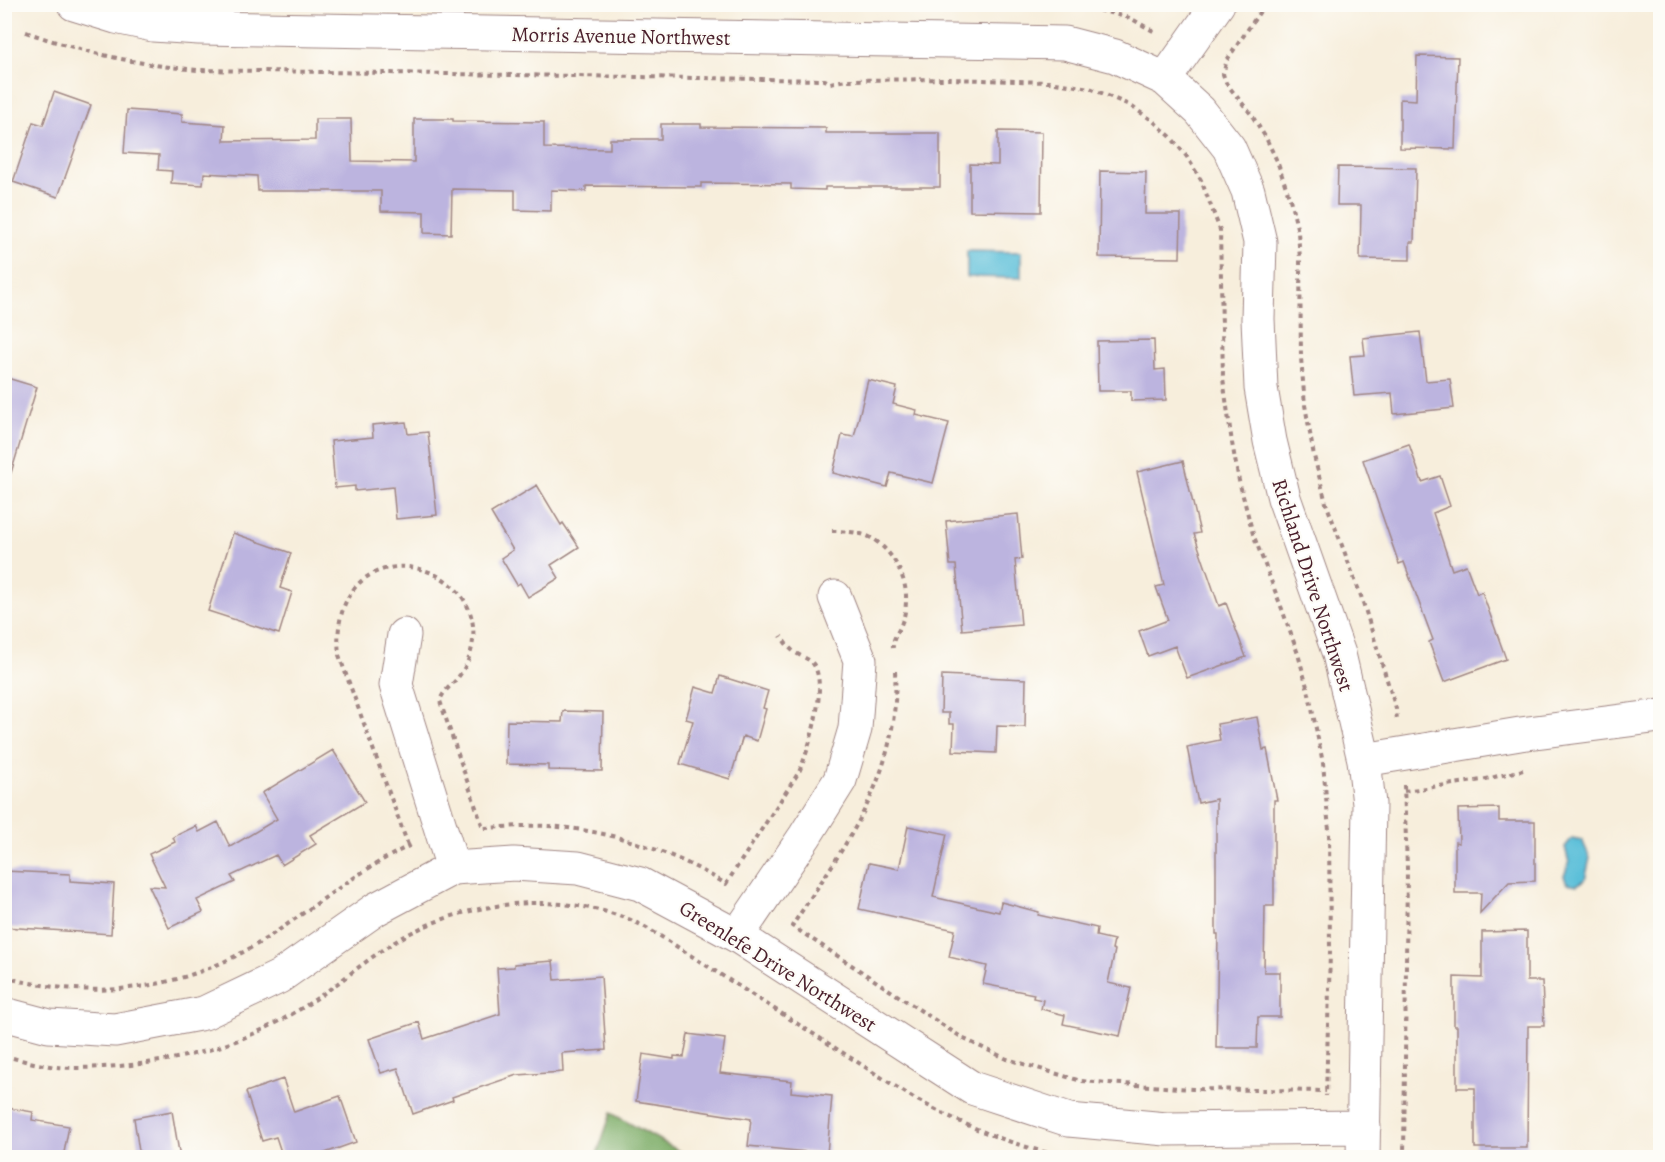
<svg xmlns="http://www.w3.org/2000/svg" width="1665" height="1162" viewBox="0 0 1665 1162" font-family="Alegreya,serif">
<rect width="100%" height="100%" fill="#fdfcf7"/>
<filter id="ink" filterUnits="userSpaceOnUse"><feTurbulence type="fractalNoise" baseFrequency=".0167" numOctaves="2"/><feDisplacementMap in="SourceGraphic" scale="12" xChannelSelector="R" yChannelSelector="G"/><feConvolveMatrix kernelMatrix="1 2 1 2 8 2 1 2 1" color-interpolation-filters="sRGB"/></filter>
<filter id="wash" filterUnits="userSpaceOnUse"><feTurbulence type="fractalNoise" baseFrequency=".008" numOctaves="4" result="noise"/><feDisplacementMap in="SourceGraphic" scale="24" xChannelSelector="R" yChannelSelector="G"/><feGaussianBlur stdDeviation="1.35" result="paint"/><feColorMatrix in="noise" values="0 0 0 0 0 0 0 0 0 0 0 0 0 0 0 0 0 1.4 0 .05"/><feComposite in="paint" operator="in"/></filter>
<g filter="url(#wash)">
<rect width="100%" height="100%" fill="#f7eedc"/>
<!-- forest -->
<path fill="#7cac66" stroke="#636648" stroke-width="1.5" d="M 611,1113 L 690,1157 L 596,1157 Z"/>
<!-- water -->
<path fill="#5bbfd9" stroke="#526f82" stroke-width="1.5" d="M 967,251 L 1021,252 L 1021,278 L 967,277 Z
M 1572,838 L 1582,840 L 1590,858 L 1585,880 L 1577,885 L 1567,883 L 1564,876 L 1569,863 L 1565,847 Z"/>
<g id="blocks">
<!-- building -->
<path fill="#bcb4df" d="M 1417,56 L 1458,57 L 1455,149 L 1400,148 L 1400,99 L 1416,100 Z
M 54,92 L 91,105 L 58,197 L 13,182 L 33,122 L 43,125 Z
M 127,110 L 182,114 L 182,122 L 225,125 L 224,141 L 315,140 L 315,119 L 351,119 L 352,161 L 414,162 L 414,119 L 453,119 L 453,121 L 544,122 L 544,148 L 610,149 L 610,139 L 661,139 L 661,124 L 701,124 L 701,127 L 826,128 L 826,133 L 940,133 L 940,187 L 825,187 L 825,190 L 791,189 L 791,184 L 701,183 L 701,187 L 586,186 L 586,191 L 551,190 L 551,211 L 515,210 L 515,190 L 452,189 L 451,234 L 424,233 L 424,212 L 381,211 L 381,191 L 258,191 L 257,176 L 204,173 L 203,185 L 171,183 L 172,171 L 158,170 L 159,155 L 124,153 Z
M 998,131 L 1042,132 L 1041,212 L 970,211 L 970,164 L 998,165 Z
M 1338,167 L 1416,168 L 1414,242 L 1410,242 L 1410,260 L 1360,259 L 1361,205 L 1337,205 Z
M 1100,171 L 1146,172 L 1145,214 L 1181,214 L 1180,258 L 1099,257 Z
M 1420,332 L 1426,381 L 1450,379 L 1454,408 L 1394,414 L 1392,393 L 1354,396 L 1350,356 L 1365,355 L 1363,338 Z
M 1154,340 L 1155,370 L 1165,369 L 1166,400 L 1131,401 L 1131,391 L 1098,391 L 1097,341 Z
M 4,377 L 37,387 L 11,473 L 4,472 Z
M 868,380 L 897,387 L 893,404 L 917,410 L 916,415 L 949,423 L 933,483 L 891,473 L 887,487 L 833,473 L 842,435 L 854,437 Z
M 406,422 L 408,434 L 428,432 L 437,515 L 396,519 L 393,487 L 355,491 L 355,486 L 335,488 L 331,441 L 373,437 L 372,425 Z
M 1409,444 L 1422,482 L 1440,476 L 1450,506 L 1433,513 L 1452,570 L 1466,565 L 1477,594 L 1482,592 L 1506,659 L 1444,682 L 1429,642 L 1433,640 L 1404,562 L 1399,564 L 1363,460 Z
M 1183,461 L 1200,533 L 1194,534 L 1219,606 L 1226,603 L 1246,657 L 1187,678 L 1175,646 L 1148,656 L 1139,631 L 1168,620 L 1156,587 L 1164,585 L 1137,472 Z
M 537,485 L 561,525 L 563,523 L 579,547 L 551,565 L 559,578 L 528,597 L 520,583 L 517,585 L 501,558 L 513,550 L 491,513 Z
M 1018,514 L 1022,559 L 1015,560 L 1021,625 L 962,630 L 956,565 L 950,565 L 946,521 Z
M 233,533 L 291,553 L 280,588 L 292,592 L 279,634 L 208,611 Z
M 942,675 L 1026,679 L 1025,727 L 997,726 L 996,753 L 953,751 L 954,724 L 949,724 L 949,713 L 941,713 Z
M 720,676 L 768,691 L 763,708 L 766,709 L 757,741 L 743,736 L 730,779 L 680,764 L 693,721 L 686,719 L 695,687 L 715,693 Z
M 563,711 L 603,712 L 602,771 L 548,770 L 548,765 L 506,764 L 507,721 L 562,722 Z
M 1257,717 L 1263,750 L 1267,749 L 1277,800 L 1274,800 L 1274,906 L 1265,906 L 1264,972 L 1280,972 L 1280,1017 L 1258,1017 L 1257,1048 L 1216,1048 L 1218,934 L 1216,934 L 1216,799 L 1198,803 L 1187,747 L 1220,740 L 1217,724 Z
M 333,750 L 365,802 L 310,835 L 316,844 L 282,865 L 276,855 L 231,876 L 235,882 L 197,900 L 203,912 L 169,928 L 149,886 L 165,887 L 149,854 L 175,842 L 173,837 L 196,826 L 199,832 L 218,822 L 230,847 L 277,819 L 262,793 Z
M 1499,808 L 1499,821 L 1535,821 L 1535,881 L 1509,882 L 1480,913 L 1481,893 L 1455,893 L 1455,842 L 1459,843 L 1458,809 Z
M 908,826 L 947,834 L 933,897 L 999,912 L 1001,902 L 1039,912 L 1038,915 L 1097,928 L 1096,936 L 1114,940 L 1112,949 L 1115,950 L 1108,983 L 1131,988 L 1120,1036 L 1063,1024 L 1065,1015 L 1041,1009 L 1043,1000 L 1033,998 L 1034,994 L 983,984 L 987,966 L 949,957 L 955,930 L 859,909 L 869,863 L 899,869 Z
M 4,871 L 70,874 L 70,881 L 114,884 L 111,934 L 4,927 Z
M 1527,931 L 1527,981 L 1542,981 L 1544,1026 L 1528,1026 L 1527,1148 L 1475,1148 L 1475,1088 L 1457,1088 L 1457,1026 L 1454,1026 L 1454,977 L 1482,978 L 1482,932 Z
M 553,961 L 555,980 L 601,976 L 606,1050 L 562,1053 L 563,1072 L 517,1075 L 452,1097 L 453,1100 L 413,1114 L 398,1068 L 381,1073 L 369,1039 L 419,1022 L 424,1039 L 500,1014 L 497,968 L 514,967 L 514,964 Z
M 688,1034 L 725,1039 L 720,1073 L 792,1081 L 791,1092 L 832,1096 L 827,1154 L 748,1146 L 751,1119 L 636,1101 L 643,1054 L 674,1059 L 674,1056 L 684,1057 Z
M 283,1079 L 294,1112 L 340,1096 L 356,1142 L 311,1158 L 283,1158 L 276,1137 L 262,1141 L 246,1092 Z
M 4,1107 L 33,1112 L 32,1120 L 69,1126 L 63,1158 L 4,1158 Z
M 172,1111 L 180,1158 L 140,1158 L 134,1118 Z"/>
</g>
</g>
<g filter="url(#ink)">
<use href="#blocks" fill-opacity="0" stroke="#a08684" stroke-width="1.5"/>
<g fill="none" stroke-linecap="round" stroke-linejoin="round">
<!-- minor casing -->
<g stroke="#a08684" stroke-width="35">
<path id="minor" d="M 74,4 L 116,17 L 153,25 L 199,28 L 1065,43 L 1115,56 L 1165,79 L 1200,111 L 1229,148 L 1248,191 L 1260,242 L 1258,319 L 1261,388 L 1270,441 L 1284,498 L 1339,654 L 1364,760 L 1369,804 L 1363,1158
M 1165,79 L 1218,4
M 404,635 L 396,685 L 453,868
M 1364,760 L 1520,734 L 1660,716
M 737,936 L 805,836 L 840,780 L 855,729 L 860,660 L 835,597
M 4,1014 L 49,1026 L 115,1030 L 204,1013 L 279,977 L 376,909 L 453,868 L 514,864 L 578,868 L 640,884 L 737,936 L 972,1088 L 1069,1120 L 1166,1129 L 1364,1127"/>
</g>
<!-- path -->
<path stroke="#a08684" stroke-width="4" stroke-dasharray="4.5 4.5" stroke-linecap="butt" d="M 1073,4 L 1130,18 L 1155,32
M 1265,4 L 1227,60 L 1223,74 L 1226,83 L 1251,114 L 1266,138 L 1277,161 L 1290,199 L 1298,232 L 1300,259 L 1301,358 L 1305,405 L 1314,456 L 1326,503 L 1361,596 L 1396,709 L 1397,720
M 26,32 C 82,52 138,65 198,70 L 825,80 L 830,83 L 846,80 L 951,79 L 1048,82 L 1090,88 L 1129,105 L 1152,120 L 1170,136 L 1187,157 L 1201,180 L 1220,230 L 1223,378 L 1232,443 L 1239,481 L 1253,534 L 1282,609 L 1298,654 L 1309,694 L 1323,763 L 1329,830 L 1330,952 L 1326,1096
M 832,531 C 845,531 862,532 873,539 C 892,551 907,577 906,599 C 906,606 905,616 902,622 C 899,632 892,638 893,648
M 895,671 C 901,776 846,843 792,926 L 964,1039 L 1007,1059 L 1081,1081 L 1192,1089 L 1326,1091
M 1404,791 L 1482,780 L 1523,770
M 408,845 L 339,655 C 326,524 490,554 472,647 C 470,657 466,667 459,676 C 453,685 443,690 440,701 L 483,828 C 505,827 526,825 548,826 C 614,831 669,850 726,884 L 799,772 C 809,750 827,690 815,667 C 811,658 800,657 793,651 C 788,647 784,641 781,636
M 4,977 C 100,1002 186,991 270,936 C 317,905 360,869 411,845
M 4,1056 C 18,1059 31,1063 44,1065 C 63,1069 84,1068 103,1067 C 171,1064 239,1047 297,1011 C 331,991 360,964 393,943 C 462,900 558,890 633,921 C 644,926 655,933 665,939 L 912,1097 C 962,1125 1014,1147 1071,1158
M 1404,1158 L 1407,868 L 1404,785"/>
<!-- minor -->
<use href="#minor" stroke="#fff" stroke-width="33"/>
</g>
</g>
<g text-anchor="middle" stroke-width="4.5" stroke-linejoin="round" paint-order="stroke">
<!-- street labels -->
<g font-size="21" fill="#4a1f2b" stroke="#fdfcf7">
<text transform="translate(621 36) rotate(1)" y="7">Morris Avenue Northwest</text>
<text transform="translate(1313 585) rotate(72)" y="7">Richland Drive Northwest</text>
<text transform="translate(778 966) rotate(32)" y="7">Greenlefe Drive Northwest</text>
</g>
</g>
<!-- margin -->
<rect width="1665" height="1162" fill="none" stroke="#fdfcf7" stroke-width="24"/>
</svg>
